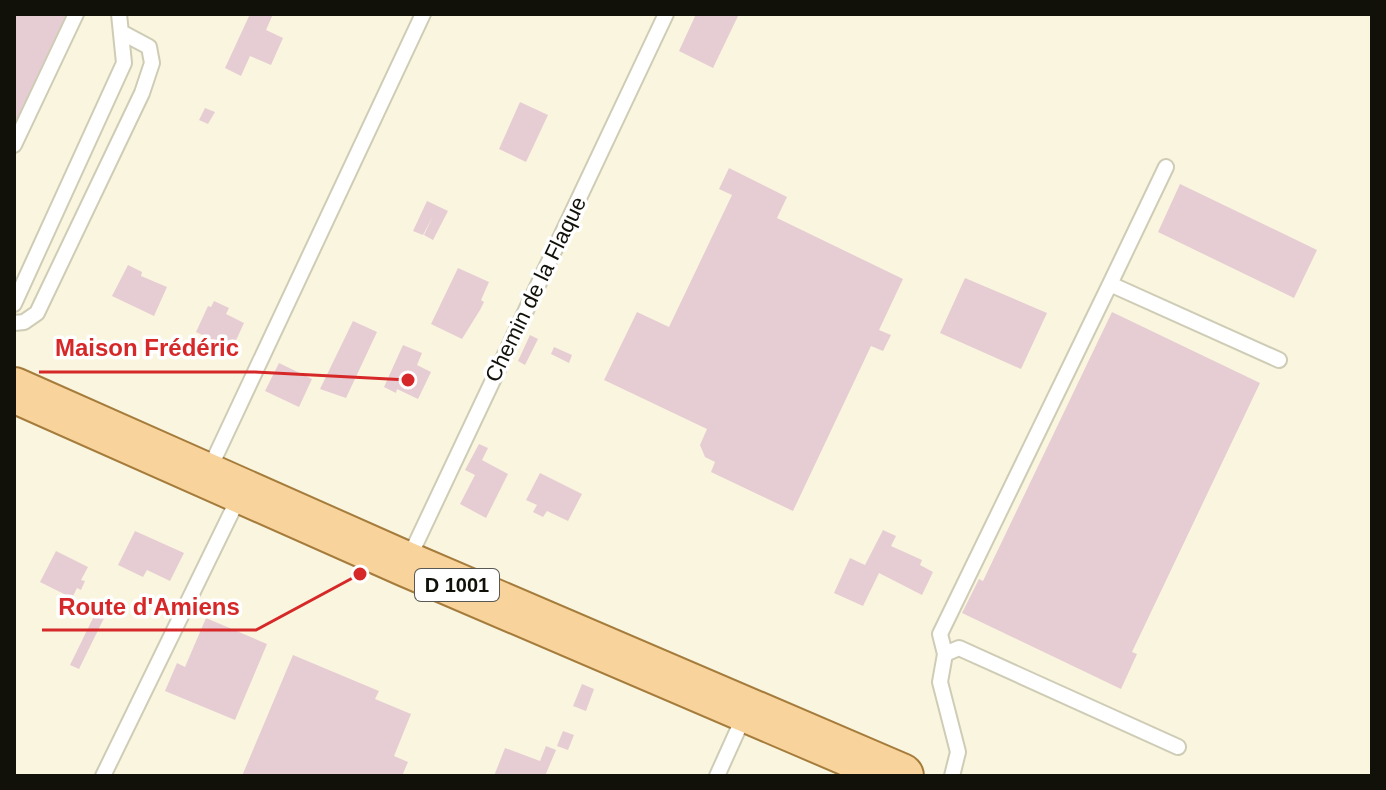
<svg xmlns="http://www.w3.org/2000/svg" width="1386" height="790" viewBox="0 0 1386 790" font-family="Helvetica,sans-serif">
<rect width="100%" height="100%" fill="#f9f5df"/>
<!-- building -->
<path fill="#e6cdd3" d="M 14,14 L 68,14 L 14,128 Z
M 250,14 L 273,14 L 266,30 L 283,38 L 271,65 L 250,56 L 241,76 L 225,68 Z
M 696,14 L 739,14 L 713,68 L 679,51 Z
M 520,102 L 548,115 L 526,162 L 499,149 Z
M 205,108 L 215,112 L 208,124 L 199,120 Z
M 729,168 L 787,197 L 777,218 L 903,279 L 879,330 L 891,335 L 883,351 L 871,346 L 793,511 L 711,472 L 715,462 L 705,457 L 700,445 L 707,429 L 604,380 L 637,312 L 669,327 L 732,195 L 719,189 Z
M 1180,184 L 1317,250 L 1294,298 L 1158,232 Z
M 427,201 L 448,211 L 433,240 L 424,235 L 433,216 L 423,235 L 413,231 Z
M 128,265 L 142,272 L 141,276 L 167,287 L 154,316 L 112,296 Z
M 458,268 L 489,282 L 481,300 L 484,302 L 480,310 L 462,339 L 431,324 Z
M 965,278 L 1047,313 L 1021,369 L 940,333 Z
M 214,301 L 229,308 L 226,314 L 244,323 L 232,349 L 196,332 L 208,306 L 211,307 Z
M 1112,312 L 1260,383 L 1132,652 L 1137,654 L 1121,689 L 962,613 L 979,579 L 983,581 Z
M 353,321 L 377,332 L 346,398 L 320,389 Z
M 530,335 L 538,339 L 525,365 L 518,361 Z
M 403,345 L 422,353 L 417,365 L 431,372 L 418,399 L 397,389 L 396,393 L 384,387 Z
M 554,347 L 572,355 L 569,363 L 551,354 Z
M 279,363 L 312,379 L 299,407 L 265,391 Z
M 479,444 L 488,448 L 482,460 L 508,474 L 486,518 L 460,504 L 475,475 L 465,470 Z
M 540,473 L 582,494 L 568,521 L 547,511 L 543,517 L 533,512 L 537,505 L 526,500 Z
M 883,530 L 896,536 L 891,546 L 922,560 L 920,565 L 933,572 L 922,595 L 879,573 L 863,606 L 834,593 L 850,558 L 865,565 Z
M 135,531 L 184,553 L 170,581 L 147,570 L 143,577 L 118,565 Z
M 56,551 L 88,567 L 81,580 L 85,581 L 81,590 L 77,588 L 72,598 L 40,582 Z
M 97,610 L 106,614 L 79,669 L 70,665 Z
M 206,618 L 267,644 L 235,720 L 165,691 L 177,663 L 185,667 Z
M 293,655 L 379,691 L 375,699 L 411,714 L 394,756 L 408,762 L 402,776 L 242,776 Z
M 582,684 L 594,689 L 586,711 L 573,706 Z
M 563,731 L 574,735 L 568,750 L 557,746 Z
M 546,746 L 556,750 L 545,776 L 494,776 L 505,748 L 540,761 Z"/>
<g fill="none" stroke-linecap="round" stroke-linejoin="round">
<!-- lane casing -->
<g stroke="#cfccb6" stroke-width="18">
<path id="lane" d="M 14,145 L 76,14
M 1110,284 L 1166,167
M 14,304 L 124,63 L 119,14
M 14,323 L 24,322 L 37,313 L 142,93 L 152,63 L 149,47 L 121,32
M 209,470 L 423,14
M 408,560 L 666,14
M 945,654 L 940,634 L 1110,284 L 1279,360
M 103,776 L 240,495
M 717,776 L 745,714
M 952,776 L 958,752 L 940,682 L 945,654 L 959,648 L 1178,747"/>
</g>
<!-- primary casing -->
<g stroke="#a57c3c" stroke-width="48">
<path id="primary" d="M 14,390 L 406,564 L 901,776"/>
</g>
<!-- lane -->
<use href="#lane" stroke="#fff" stroke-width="14"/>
<!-- primary -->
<use href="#primary" stroke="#f8d39b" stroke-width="44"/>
</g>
<g text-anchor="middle" stroke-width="7" stroke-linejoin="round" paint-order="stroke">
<!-- shield labels -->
<rect fill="#fff" stroke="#595853" stroke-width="2" x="415" y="569" width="84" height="32" rx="6"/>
<g font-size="20" font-weight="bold" fill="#121109">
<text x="457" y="592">D 1001</text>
</g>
<!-- street labels -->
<g font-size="22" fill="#121109" stroke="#fff">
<text transform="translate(535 289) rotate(-64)" y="8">Chemin de la Flaque</text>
</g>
</g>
<!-- callouts -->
<path fill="none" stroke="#d62828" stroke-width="3" d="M408 380L255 372H39M360 574L256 630H42"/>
<g fill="#d62828" stroke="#fff" stroke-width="3">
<circle cx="408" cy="380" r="8"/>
<circle cx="360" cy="574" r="8"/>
</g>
<g font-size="24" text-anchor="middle" font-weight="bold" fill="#d62828" stroke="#fff" stroke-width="7" stroke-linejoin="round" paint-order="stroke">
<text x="147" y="356">Maison Frédéric</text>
<text x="149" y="615">Route d'Amiens</text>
</g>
<!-- border -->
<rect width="1386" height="790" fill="none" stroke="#121109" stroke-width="32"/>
</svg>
